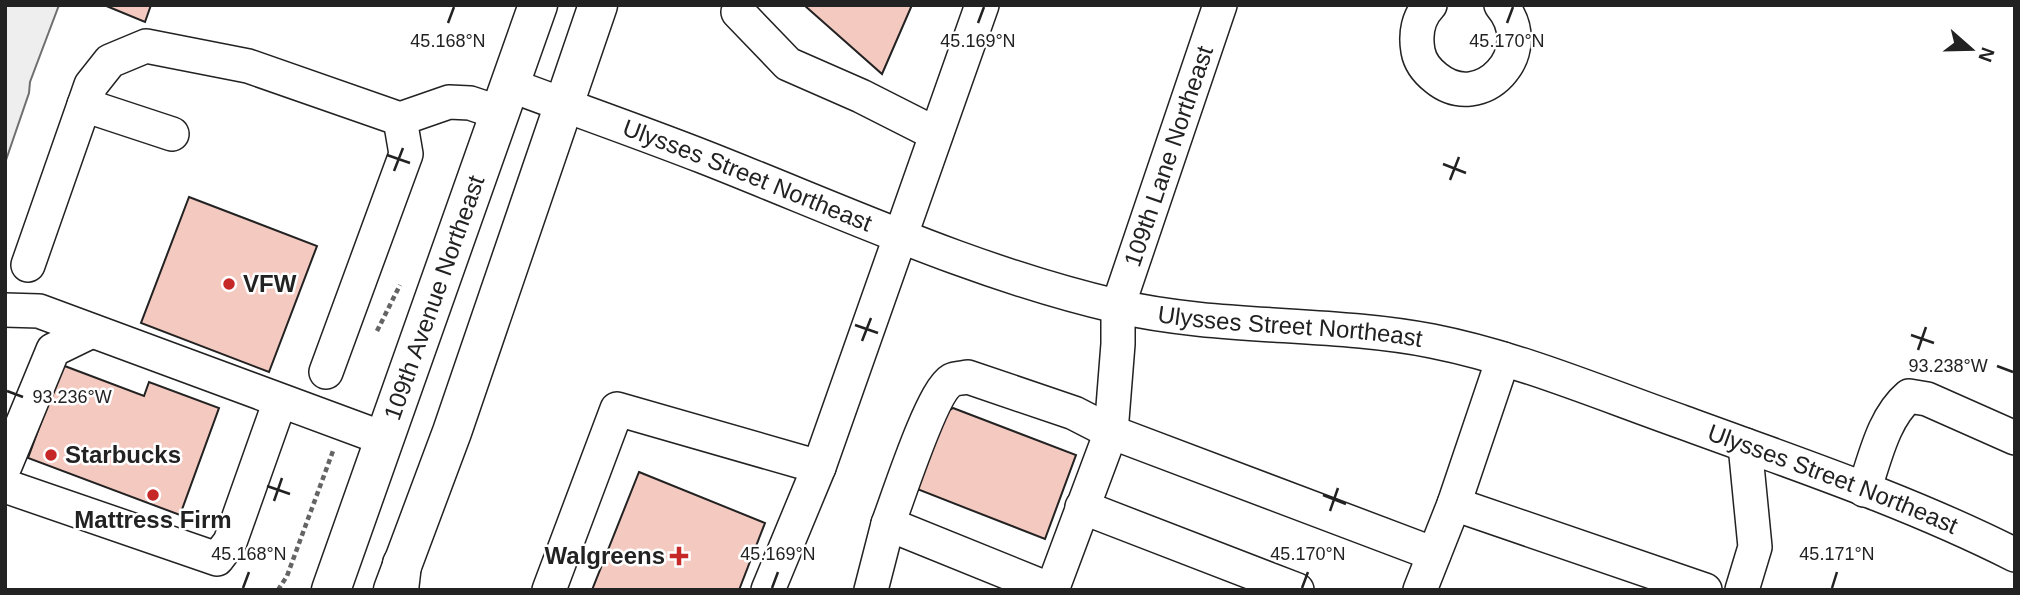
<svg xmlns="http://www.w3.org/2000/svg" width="2020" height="595" viewBox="0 0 2020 595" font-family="Helvetica,sans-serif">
<rect width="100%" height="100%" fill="#fff"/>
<!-- green -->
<path fill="#eee" stroke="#6f6f6f" stroke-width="2" d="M 5,5 L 59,5 L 30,82 L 29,93 L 5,163 Z"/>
<!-- building -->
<path fill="#f3c9c0" stroke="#222" stroke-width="2" d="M 104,5 L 151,5 L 145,22 Z
M 804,5 L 912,5 L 882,74 Z
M 189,197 L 317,246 L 269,372 L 141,323 Z
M 62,365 L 144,396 L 149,382 L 219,408 L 180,515 L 28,458 Z
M 953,408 L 1076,455 L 1045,539 L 912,487 L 938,418 Z
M 639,472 L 765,523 L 739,590 L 592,590 Z"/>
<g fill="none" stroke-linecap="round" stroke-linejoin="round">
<!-- minor casing -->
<g stroke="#222" stroke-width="36">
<g id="minor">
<path d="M 1430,5 C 1418,17 1415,34 1418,51 C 1420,62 1427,71 1436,78 C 1481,115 1541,52 1501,5"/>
<path d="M 738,12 L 788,64 L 861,96 L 936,134"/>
<path id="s1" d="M 510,85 C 574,109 640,132 704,157 C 839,210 974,273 1116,306 C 1220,330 1328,321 1432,341 C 1518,358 1600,393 1682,422 C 1794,463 1908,501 2015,555"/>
<path d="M 84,105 L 172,134"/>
<path d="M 28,265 L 91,85 L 110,61 L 146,46 L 248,66 L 400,119 L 449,102 L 470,103 L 500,113"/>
<path d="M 5,310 L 39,311 L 385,439"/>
<path d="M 326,372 L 406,154 L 400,119"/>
<path d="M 5,466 L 53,350 L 92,331"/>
<path d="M 5,486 L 217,559 L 230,542 L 280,401"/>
<path d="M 1864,490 C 1875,459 1883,418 1909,396 L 1927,399 L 2015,438"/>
<path d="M 1454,504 L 1705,590"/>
<path d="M 1082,507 L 1297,590"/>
<path d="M 888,524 C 898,498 932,391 952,380 C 956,378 963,378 968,377 L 1074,413 L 1111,432 L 1434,554"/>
<path d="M 549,590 L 617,409 L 819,467"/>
<path d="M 768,590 L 819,467 L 982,5"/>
<path d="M 871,590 L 888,524 L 1051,590"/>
<path id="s2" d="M 1052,590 L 1111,432 L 1118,344 L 1118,306 L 1220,5"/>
<path d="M 1420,590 L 1454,504 L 1503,359"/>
<path d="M 1742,590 L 1755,547 L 1745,445"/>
</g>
</g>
<!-- major casing -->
<g stroke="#222" stroke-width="41">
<g id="major">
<path id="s3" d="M 331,590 L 538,5"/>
<path d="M 393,590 L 452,432 L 598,5"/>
</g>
</g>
<!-- highway casing -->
<g stroke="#222" stroke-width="41">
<path id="highway" d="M 399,590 L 402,564"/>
</g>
<!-- path -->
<path stroke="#646464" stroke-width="4.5" stroke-dasharray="5 3.5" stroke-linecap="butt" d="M 377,331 L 400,285
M 278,590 L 287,576 L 333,451"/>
<!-- minor -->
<use href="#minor" stroke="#fff" stroke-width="33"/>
<!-- major -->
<use href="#major" stroke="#fff" stroke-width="38"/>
<!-- highway -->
<use href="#highway" stroke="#fff" stroke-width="38"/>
</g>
<!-- ticks -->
<path fill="none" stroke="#222" stroke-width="2.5" d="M 448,23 L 454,7M 978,23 L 984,7M 1507,23 L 1513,7M 387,155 L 410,163M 1443,164 L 1466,173M 394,171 L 403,148M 1450,180 L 1459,157M 855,325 L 878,333M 1911,335 L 1934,343M 862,341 L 871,318M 1918,350 L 1926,327M 1997,366 L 2013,372M 7,391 L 23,397M 267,486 L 290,494M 1323,495 L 1346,504M 274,501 L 282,478M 1330,511 L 1338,488M 243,588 L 249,572M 772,588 L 778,572M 1302,588 L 1308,572M 1832,588 L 1837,572"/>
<!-- markers -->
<g fill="#c62828" stroke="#fff" stroke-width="2.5">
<circle cx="229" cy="284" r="7"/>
<circle cx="51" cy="455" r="7"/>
<circle cx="153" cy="495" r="7"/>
<path d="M675.5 545.5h7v7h7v7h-7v7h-7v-7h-7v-7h7z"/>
</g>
<g text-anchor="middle" stroke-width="5" stroke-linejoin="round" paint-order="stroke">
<!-- street labels -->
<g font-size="24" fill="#222" stroke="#fff">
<text dy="8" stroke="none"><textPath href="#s2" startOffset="453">109th Lane Northeast</textPath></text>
<text dy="8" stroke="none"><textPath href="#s1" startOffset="254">Ulysses Street Northeast</textPath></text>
<text dy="8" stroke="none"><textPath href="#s3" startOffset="310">109th Avenue Northeast</textPath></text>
<text dy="8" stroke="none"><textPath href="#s1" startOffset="821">Ulysses Street Northeast</textPath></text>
<text dy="8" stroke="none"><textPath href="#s1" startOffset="1388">Ulysses Street Northeast</textPath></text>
</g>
<!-- poi labels -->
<g font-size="24" font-weight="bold" fill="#222" stroke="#fff" text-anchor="start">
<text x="243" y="292">VFW</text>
<text x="65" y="463">Starbucks</text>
<text x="153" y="528" text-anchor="middle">Mattress Firm</text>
<text x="665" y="564" text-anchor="end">Walgreens</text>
</g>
</g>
<g font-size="18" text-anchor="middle" fill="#222" stroke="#fff" stroke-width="5" stroke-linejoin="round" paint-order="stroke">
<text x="1507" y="47">45.170°N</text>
<text x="448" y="47">45.168°N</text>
<text x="978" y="47">45.169°N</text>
<text x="1948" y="372">93.238°W</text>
<text x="72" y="403">93.236°W</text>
<text x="249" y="560">45.168°N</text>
<text x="778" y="560">45.169°N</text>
<text x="1308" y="560">45.170°N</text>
<text x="1837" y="560">45.171°N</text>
</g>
<!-- border -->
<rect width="2020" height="595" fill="none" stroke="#222222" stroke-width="14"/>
<!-- north arrow -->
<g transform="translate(1971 49) rotate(110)" stroke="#ffffff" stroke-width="5" paint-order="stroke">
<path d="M0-5L12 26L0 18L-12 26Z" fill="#222222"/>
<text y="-10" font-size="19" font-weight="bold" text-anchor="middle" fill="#222222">N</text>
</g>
</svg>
